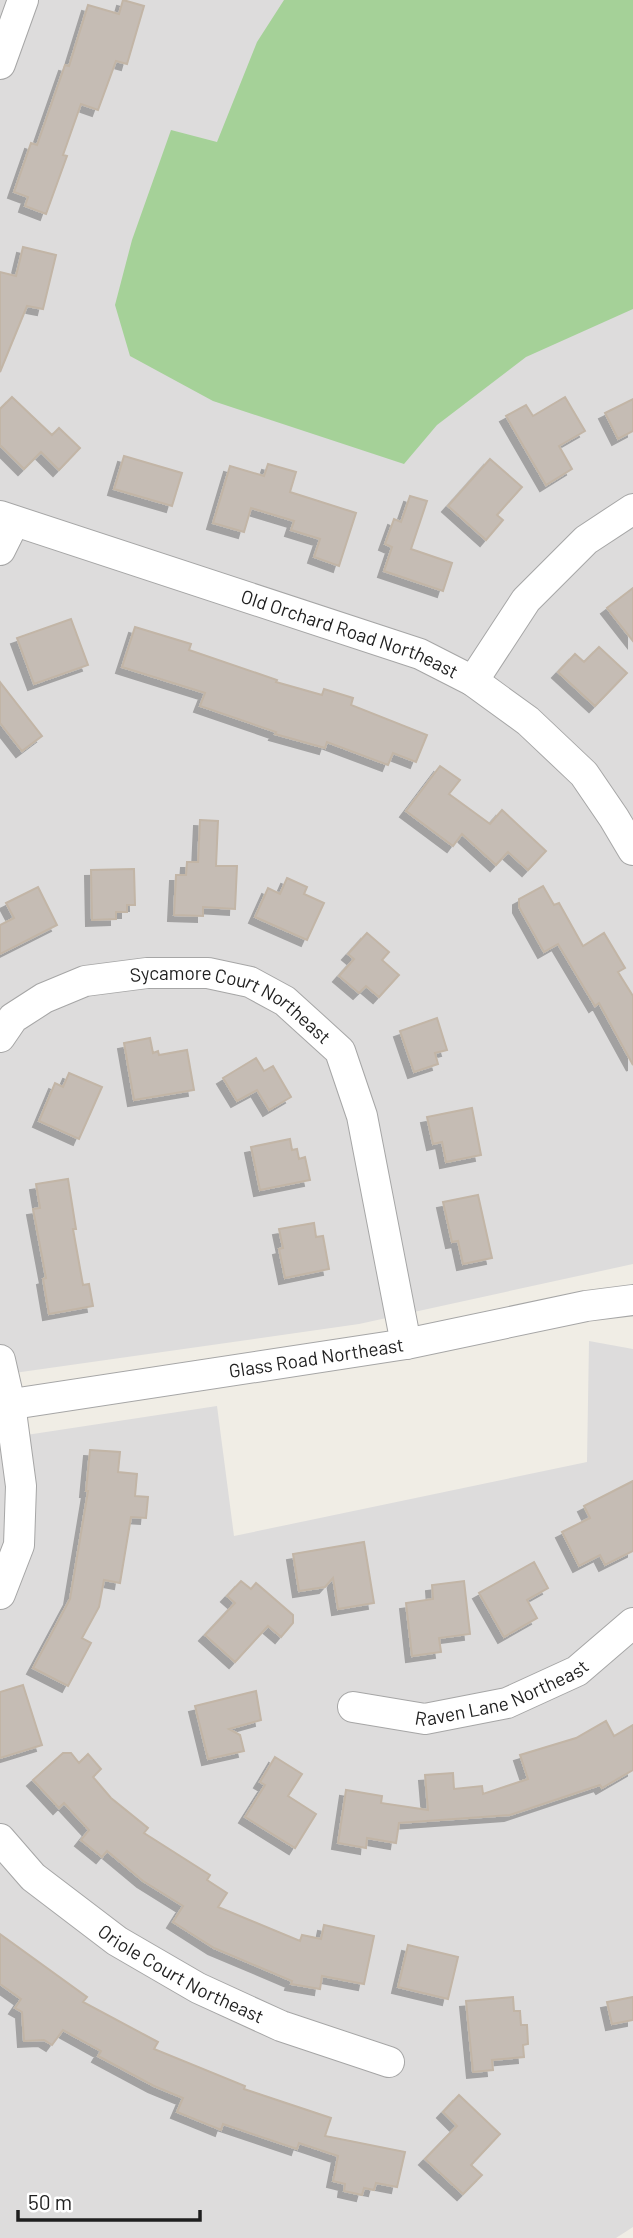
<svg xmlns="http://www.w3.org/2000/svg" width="633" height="2238" viewBox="0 0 633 2238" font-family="Barlow,sans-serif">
<defs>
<filter id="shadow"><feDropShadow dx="-6" dy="6" stdDeviation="0" flood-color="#0004"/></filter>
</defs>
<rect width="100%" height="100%" fill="#f0ede5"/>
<!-- residential -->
<path fill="#dddcdc" d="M 0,0 L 633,0 L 633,1264 L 359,1324 L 0,1375 Z
M 589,1341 L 633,1349 L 633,2227 L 616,2238 L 0,2238 L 0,1439 L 217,1406 L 234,1536 L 587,1462 Z"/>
<!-- forest -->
<path fill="#a5d198" d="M 284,0 L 633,0 L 633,309 L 526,357 L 437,425 L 404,464 L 213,401 L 130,356 L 115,305 L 132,240 L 171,130 L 217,142 L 257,42 Z"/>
<!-- building -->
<path fill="#c5bcb4" stroke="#c2b5a6" stroke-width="2" filter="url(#shadow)" d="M 123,0 L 144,6 L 127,64 L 116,61 L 98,110 L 81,104 L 63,155 L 67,156 L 46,214 L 25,206 L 28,197 L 14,192 L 31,143 L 37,145 L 65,65 L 69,66 L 88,5 L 119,14 Z
M 23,247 L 56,255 L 43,309 L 27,306 L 0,372 L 0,272 L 16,276 Z
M 12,397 L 52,435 L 59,428 L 80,448 L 59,470 L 41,452 L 24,469 L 0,445 L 0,409 Z
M 565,397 L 585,431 L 559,446 L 572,469 L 546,485 L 506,416 L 526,405 L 533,416 Z
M 633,399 L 633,431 L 618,439 L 605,413 Z
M 124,456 L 182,473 L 172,506 L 114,489 Z
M 490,459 L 522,487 L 497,515 L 503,520 L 486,540 L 448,506 Z
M 268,464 L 296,472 L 290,492 L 356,513 L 339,566 L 314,557 L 320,539 L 291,530 L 294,521 L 251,508 L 244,532 L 213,523 L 230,466 L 264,476 Z
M 410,496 L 427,501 L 411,549 L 452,563 L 443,591 L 384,571 L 392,547 L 385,544 L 394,519 L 401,522 Z
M 633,588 L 633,641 L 607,608 Z
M 71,619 L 88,665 L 34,684 L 17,638 Z
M 135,627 L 191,644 L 189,650 L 277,680 L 276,682 L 322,695 L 324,689 L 353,698 L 351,705 L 427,735 L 416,762 L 393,753 L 388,765 L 327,742 L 325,748 L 275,734 L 276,732 L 200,706 L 205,693 L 122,667 Z
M 599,647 L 627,673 L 595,706 L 558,672 L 575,654 L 584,662 Z
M 0,682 L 42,736 L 22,751 L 0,723 Z
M 440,766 L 460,780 L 449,794 L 490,824 L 502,810 L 546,851 L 528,870 L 508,852 L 496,865 L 462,834 L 453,846 L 406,811 Z
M 200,820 L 218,821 L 216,866 L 237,866 L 235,909 L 203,907 L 203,916 L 174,915 L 176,875 L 186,875 L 187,862 L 198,862 Z
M 134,869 L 135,905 L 127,905 L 127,912 L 116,912 L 116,919 L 92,920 L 91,870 Z
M 287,878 L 307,887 L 304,894 L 324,903 L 307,940 L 255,917 L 268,888 L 280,894 Z
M 543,886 L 554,905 L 559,903 L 583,946 L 604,933 L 625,968 L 618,972 L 633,996 L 633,1065 L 599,1003 L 595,1006 L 558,944 L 544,952 L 519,907 L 519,899 Z
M 38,887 L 57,925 L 0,954 L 0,925 L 14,918 L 6,903 Z
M 367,933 L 389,952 L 382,960 L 399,975 L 379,997 L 366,986 L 359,993 L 339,976 L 354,959 L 348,954 Z
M 437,1018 L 447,1050 L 435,1053 L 438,1064 L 414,1072 L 400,1031 Z
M 150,1038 L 153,1053 L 158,1051 L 159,1055 L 187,1050 L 194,1090 L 134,1100 L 124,1043 Z
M 256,1058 L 264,1071 L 273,1066 L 291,1097 L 269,1110 L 257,1090 L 237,1101 L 223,1078 Z
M 69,1073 L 102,1087 L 79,1139 L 39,1121 L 55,1083 L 63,1087 Z
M 472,1108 L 481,1155 L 446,1162 L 442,1142 L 433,1144 L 427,1117 Z
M 290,1139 L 292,1150 L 297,1149 L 299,1159 L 305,1157 L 310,1180 L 260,1190 L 251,1147 Z
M 68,1179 L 76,1229 L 73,1229 L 83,1285 L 89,1284 L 93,1306 L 49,1314 L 43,1279 L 46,1278 L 33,1209 L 40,1208 L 36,1184 Z
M 478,1195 L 492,1258 L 463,1264 L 458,1241 L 452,1242 L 443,1202 Z
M 314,1223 L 316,1237 L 323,1236 L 329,1269 L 285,1278 L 279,1249 L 283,1248 L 279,1229 Z
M 90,1450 L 120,1452 L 118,1472 L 137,1474 L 135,1496 L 148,1497 L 146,1518 L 131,1517 L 120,1583 L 104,1580 L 99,1607 L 82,1638 L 91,1643 L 68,1686 L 33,1668 L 70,1599 L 88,1491 L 86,1491 Z
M 633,1481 L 633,1551 L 605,1565 L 600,1555 L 579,1566 L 562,1532 L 590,1518 L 584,1506 Z
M 364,1542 L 374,1603 L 338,1609 L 333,1578 L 325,1587 L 299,1591 L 293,1554 Z
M 534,1562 L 548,1588 L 527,1600 L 537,1618 L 504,1637 L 479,1593 Z
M 241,1581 L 251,1589 L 256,1583 L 293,1615 L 293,1623 L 281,1637 L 268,1626 L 235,1662 L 205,1635 L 235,1603 L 227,1596 Z
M 464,1581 L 470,1634 L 439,1638 L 441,1652 L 412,1656 L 406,1603 L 433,1599 L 432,1585 Z
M 23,1685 L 42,1745 L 0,1758 L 0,1692 Z
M 256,1691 L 261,1720 L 229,1729 L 240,1735 L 244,1751 L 208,1759 L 195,1706 Z
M 606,1721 L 614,1736 L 633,1725 L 633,1770 L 602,1788 L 600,1785 L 510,1815 L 399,1823 L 396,1843 L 367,1838 L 366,1848 L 338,1843 L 346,1790 L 382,1796 L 381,1803 L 428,1810 L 425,1775 L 453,1773 L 454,1789 L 482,1786 L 483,1794 L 528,1779 L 520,1755 L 576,1738 Z
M 63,1753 L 71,1753 L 79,1763 L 88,1754 L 101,1769 L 93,1777 L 111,1798 L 148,1828 L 144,1833 L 210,1875 L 207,1880 L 227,1893 L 218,1907 L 300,1941 L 302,1935 L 321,1939 L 324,1925 L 374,1936 L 364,1984 L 322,1976 L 320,1989 L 291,1984 L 292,1981 L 214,1948 L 173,1922 L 183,1906 L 143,1881 L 107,1851 L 102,1857 L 81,1840 L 89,1830 L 64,1803 L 59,1808 L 33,1780 Z
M 275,1757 L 302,1774 L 288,1796 L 316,1814 L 295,1848 L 245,1817 L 265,1785 L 260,1782 Z
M 0,1934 L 87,1997 L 83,2002 L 158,2042 L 154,2049 L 245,2086 L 244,2089 L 331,2118 L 325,2136 L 405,2152 L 397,2187 L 376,2183 L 374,2190 L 364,2188 L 362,2195 L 344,2191 L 345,2184 L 333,2181 L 338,2156 L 299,2143 L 297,2149 L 223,2124 L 221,2130 L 177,2112 L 183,2098 L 154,2086 L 98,2056 L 101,2051 L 63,2030 L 52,2045 L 44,2040 L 24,2041 L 22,2012 L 15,2008 L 21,1999 L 0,1984 Z
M 408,1945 L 458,1957 L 448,1999 L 398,1987 Z
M 513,1997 L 514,2011 L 520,2011 L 521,2025 L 527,2025 L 528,2044 L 523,2045 L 524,2057 L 492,2060 L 493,2070 L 473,2072 L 466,2001 Z
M 633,1997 L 633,2020 L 612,2024 L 607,2002 Z
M 459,2095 L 500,2134 L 471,2165 L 482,2175 L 463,2194 L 425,2159 L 457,2126 L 443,2112 Z"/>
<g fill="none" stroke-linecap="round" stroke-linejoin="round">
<!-- minor casing -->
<g stroke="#a6a6a6" stroke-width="32">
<g id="minor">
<path d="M 0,64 L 23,0"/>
<path id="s1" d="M 0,516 L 420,654 L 473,681 L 528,721 L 584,774 L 614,818 L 633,850"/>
<path d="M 0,550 L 14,522"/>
<path d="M 473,681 L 526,600 L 586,540 L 633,509"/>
<path id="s2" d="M 0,1037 L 13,1018 L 44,998 L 85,981 L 147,973 L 208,973 L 250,982 L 285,1001 L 340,1051 L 362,1116 L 406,1344"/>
<path d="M 0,1360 L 10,1404 L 21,1486 L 19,1545 L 0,1594"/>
<path id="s3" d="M 0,1406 L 406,1344 L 586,1306 L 633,1300"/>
<path id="s4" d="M 353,1707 L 425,1719 L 507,1703 L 577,1671 L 633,1623"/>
<path id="s5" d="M 0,1839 L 33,1877 L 117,1941 L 198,1988 L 281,2026 L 389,2062"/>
</g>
</g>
<!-- minor -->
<use href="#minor" stroke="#fff" stroke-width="30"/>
</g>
<g text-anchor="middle" stroke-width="7" stroke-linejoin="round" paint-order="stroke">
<!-- street labels -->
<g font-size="19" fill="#1f1f1f" stroke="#fff">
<text dy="7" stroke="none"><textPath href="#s1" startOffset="369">Old Orchard Road Northeast</textPath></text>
<text dy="7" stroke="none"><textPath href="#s2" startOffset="259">Sycamore Court Northeast</textPath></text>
<text dy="7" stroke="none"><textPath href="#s3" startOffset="320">Glass Road Northeast</textPath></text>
<text dy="7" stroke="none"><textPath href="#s4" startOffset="154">Raven Lane Northeast</textPath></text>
<text dy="7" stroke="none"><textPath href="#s5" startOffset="228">Oriole Court Northeast</textPath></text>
</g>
</g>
<!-- scale -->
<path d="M18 2210v10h182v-10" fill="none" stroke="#1f1f1f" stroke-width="3.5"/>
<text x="28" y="2210" font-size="21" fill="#1f1f1f" stroke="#ffffff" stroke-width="5" paint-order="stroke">50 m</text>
</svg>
